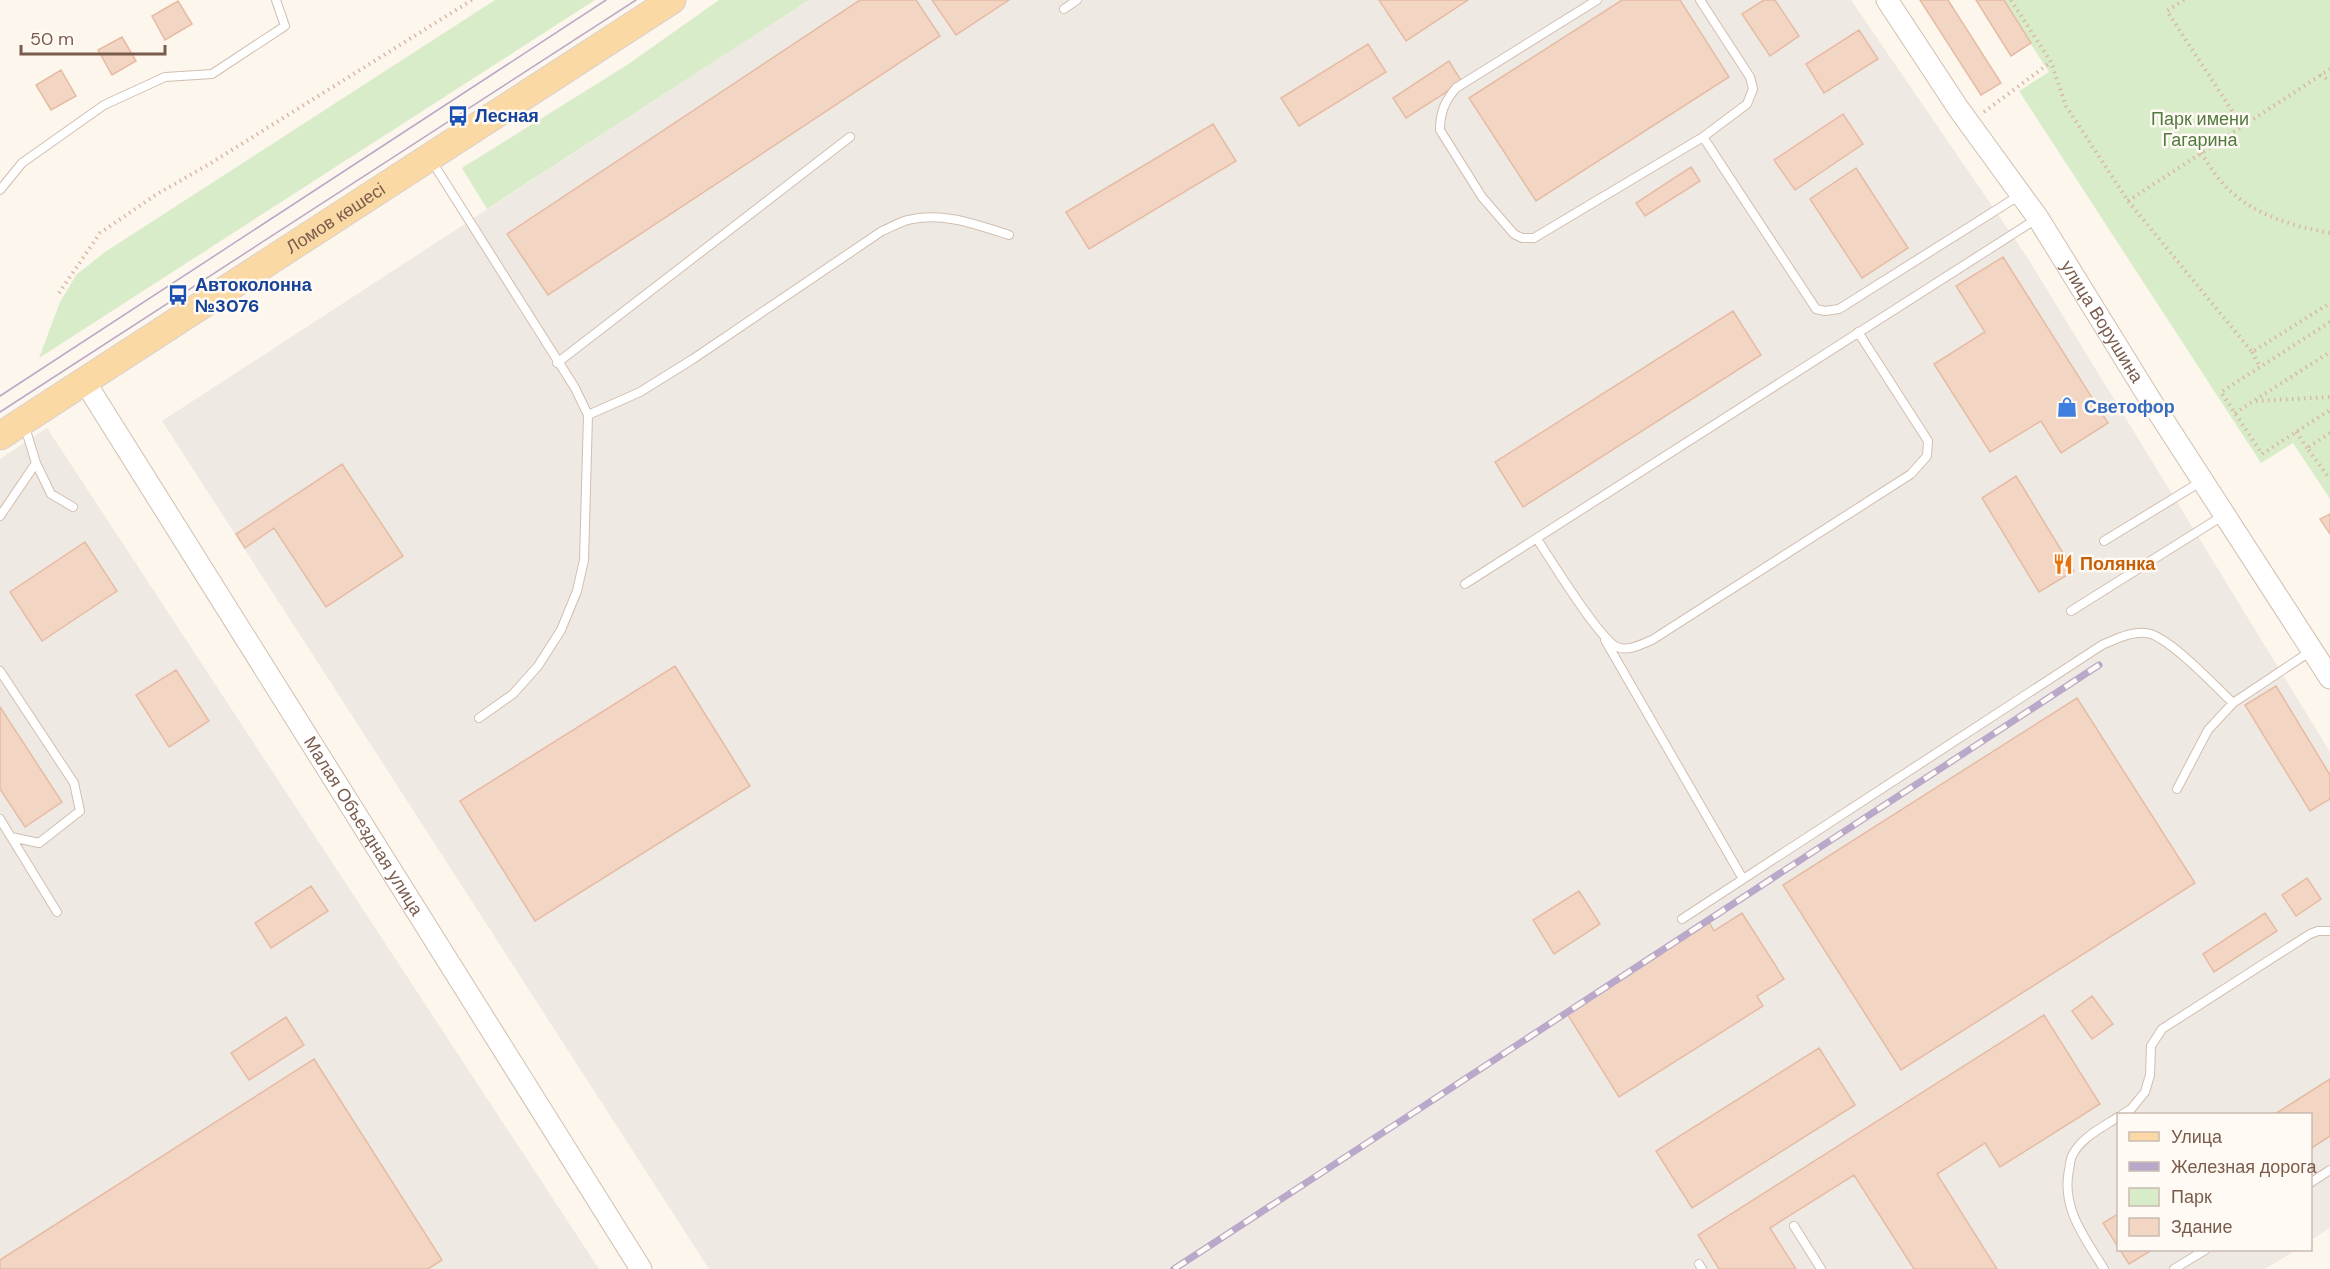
<svg xmlns="http://www.w3.org/2000/svg" width="2330" height="1269" viewBox="0 0 2330 1269" font-family="'DM Sans',sans-serif">
<rect width="100%" height="100%" fill="#fdf6ec"/>
<!-- industrial -->
<path fill="#efe9e4" d="M 809,0 L 1851,0 L 2027,257 L 2330,752 L 2330,1228 L 2311,1240 L 2310,1114 L 2118,1114 L 2118,1250 L 2296,1250 L 2265,1269 L 709,1269 L 162,421 Z
M 47,428 L 599,1269 L 0,1269 L 0,459 Z"/>
<!-- green -->
<path fill="#d8ecc9" d="M 495,0 L 595,0 L 39,358 L 60,302 L 76,275 L 105,252 Z
M 719,0 L 809,0 L 487,209 L 462,168 L 627,65 Z
M 2002,0 L 2330,0 L 2330,499 L 2293,443 L 2261,463 L 2019,91 L 2049,72 Z"/>
<!-- building -->
<path fill="#f3d5c3" stroke="#e6bba3" stroke-width="1.5" d="M 860,0 L 916,0 L 940,36 L 548,295 L 507,234 Z
M 932,0 L 1009,0 L 956,35 Z
M 1379,0 L 1468,0 L 1406,41 Z
M 1622,0 L 1680,0 L 1729,77 L 1536,201 L 1469,98 Z
M 1764,0 L 1775,0 L 1799,36 L 1770,56 L 1742,14 Z
M 1920,0 L 1948,0 L 2001,83 L 1981,95 Z
M 1976,0 L 2004,0 L 2031,43 L 2011,56 Z
M 178,1 L 192,24 L 165,40 L 152,16 Z
M 1859,30 L 1878,59 L 1824,93 L 1806,64 Z
M 122,37 L 136,61 L 112,75 L 98,50 Z
M 1368,44 L 1386,72 L 1299,126 L 1281,98 Z
M 1449,61 L 1462,82 L 1406,118 L 1393,98 Z
M 61,70 L 76,96 L 51,110 L 36,85 Z
M 1843,114 L 1863,144 L 1795,190 L 1774,160 Z
M 1213,124 L 1236,161 L 1089,249 L 1066,212 Z
M 1691,167 L 1700,181 L 1645,216 L 1636,203 Z
M 1856,168 L 1908,248 L 1862,278 L 1810,199 Z
M 2003,257 L 2108,423 L 2061,453 L 2041,421 L 1990,452 L 1934,364 L 1985,332 L 1956,286 Z
M 1733,311 L 1761,355 L 1523,507 L 1495,462 Z
M 342,464 L 403,556 L 326,607 L 274,528 L 245,548 L 236,534 Z
M 2016,476 L 2074,571 L 2039,592 L 1982,498 Z
M 2330,514 L 2330,534 L 2320,519 Z
M 85,542 L 117,591 L 42,641 L 10,592 Z
M 675,666 L 750,786 L 535,921 L 460,801 Z
M 176,670 L 209,721 L 169,747 L 136,695 Z
M 2276,686 L 2330,775 L 2330,799 L 2310,811 L 2245,705 Z
M 2077,698 L 2195,883 L 1901,1070 L 1783,885 Z
M 0,707 L 62,802 L 25,827 L 0,789 Z
M 2307,878 L 2321,899 L 2296,916 L 2282,895 Z
M 311,886 L 328,911 L 271,948 L 255,923 Z
M 1579,891 L 1600,924 L 1554,954 L 1533,920 Z
M 1742,913 L 1784,979 L 1757,996 L 1763,1006 L 1619,1097 L 1566,1012 L 1709,922 L 1714,931 Z
M 2265,913 L 2277,931 L 2214,972 L 2203,954 Z
M 2092,996 L 2113,1024 L 2092,1039 L 2072,1011 Z
M 2044,1015 L 2100,1104 L 2000,1167 L 1985,1143 L 1937,1174 L 1997,1269 L 1914,1269 L 1854,1175 L 1770,1228 L 1796,1269 L 1719,1269 L 1698,1235 Z
M 286,1017 L 304,1045 L 249,1080 L 231,1053 Z
M 1819,1048 L 1855,1105 L 1692,1208 L 1656,1151 Z
M 314,1059 L 442,1260 L 428,1269 L 0,1269 L 0,1260 Z
M 2330,1079 L 2330,1136 L 2310,1149 L 2310,1114 L 2275,1114 Z
M 2118,1214 L 2118,1247 L 2103,1223 Z
M 2120,1250 L 2152,1250 L 2129,1264 Z"/>
<g fill="none" stroke-linecap="round" stroke-linejoin="round">
<!-- service casing -->
<g stroke="#d1beb0" stroke-width="10">
<path id="service" d="M 1597,0 L 1456,88 C 1445,101 1440,112 1440,130 L 1482,197 L 1514,234 L 1522,238 L 1534,238 L 1703,137 L 1747,104 L 1753,89 L 1750,77 L 1700,0
M 1064,9 L 1077,0
M 1703,137 L 1816,309 L 1825,311 L 1839,309 L 2020,195
M 431,160 L 575,388 L 588,415 L 584,560 L 577,591 L 561,630 L 538,666 L 513,694 L 479,718
M 0,190 L 22,163 L 104,105 L 165,77 L 212,74 L 285,26 L 276,0
M 557,363 L 850,137
M 588,415 L 640,392 L 693,359 L 882,231 C 890,228 899,222 908,220 C 941,211 978,225 1009,235
M 36,463 L 51,494 L 73,507
M 0,516 L 36,463 L 24,424
M 1537,539 C 1551,560 1599,639 1617,647 C 1628,652 1642,644 1652,640 L 1911,474 L 1927,456 L 1928,441 L 1858,332
M 2104,541 L 2202,481
M 1465,584 L 2038,218
M 2071,611 L 2224,515
M 1605,640 L 1743,879
M 0,671 L 74,783 L 80,811 L 39,843 L 11,837 L 0,819
M 2177,789 L 2208,730 L 2233,703 L 2311,651
M 11,837 L 57,912
M 1682,919 L 2102,645 C 2116,639 2136,629 2151,634 C 2175,643 2214,685 2233,703
M 2123,1114 L 2131,1109 L 2145,1092 L 2150,1075 L 2151,1046 L 2162,1029 L 2310,934 L 2318,931 L 2330,931
M 2310,1183 L 2330,1170
M 1794,1226 L 1821,1269
M 1699,1264 L 1702,1269
M 2104,1269 C 2085,1238 2061,1208 2069,1170 C 2070,1166 2070,1160 2072,1156 C 2080,1138 2103,1127 2118,1117
M 2174,1269 L 2205,1250"/>
</g>
<!-- tertiary casing -->
<g stroke="#d1beb0" stroke-width="23">
<g id="tertiary">
<path id="s1" d="M 1887,0 L 1958,108 L 2038,218 L 2151,401 L 2330,678"/>
<path id="s2" d="M 85,382 L 641,1269"/>
</g>
</g>
<!-- primary casing -->
<g stroke="#dad1cd" stroke-width="29">
<g id="primary">
<path id="s3" d="M 0,436 L 672,0"/>
</g>
</g>
<!-- path -->
<path stroke="#d9b8a5" stroke-width="4" stroke-dasharray="1.5 4.5" stroke-linecap="butt" d="M 2011,0 L 2051,62 L 2066,106 L 2128,201 L 2252,352 L 2330,303
M 2184,0 L 2167,11 L 2242,126
M 2320,75 L 2330,81
M 1984,112 L 2051,62
M 2201,153 C 2209,164 2216,177 2226,187 C 2254,215 2292,226 2330,233
M 2128,201 L 2330,69
M 59,293 L 100,233 L 157,194 L 211,163 L 472,0
M 2330,322 L 2221,392 L 2262,454 L 2330,410
M 2252,352 L 2260,367
M 2256,401 L 2330,397
M 2235,413 L 2330,352
M 2296,432 L 2307,448
M 2330,433 L 2307,448 L 2330,479"/>
<!-- service -->
<use href="#service" stroke="#fff" stroke-width="8"/>
<!-- tertiary -->
<use href="#tertiary" stroke="#fff" stroke-width="21"/>
<!-- primary -->
<use href="#primary" stroke="#fbd9a5" stroke-width="27"/>
<!-- tram -->
<path stroke="#b9a8c9" stroke-width="1.5" d="M 0,396 L 606,0
M 0,412 L 636,0"/>
<!-- rail casing -->
<g stroke="#b9a8c9" stroke-width="7">
<path id="rail" d="M 1174,1269 L 2099,665"/>
</g>
<!-- rail -->
<use href="#rail" stroke="#fffaf3" stroke-width="4.5" stroke-dasharray="14" stroke-linecap="butt"/>
</g>
<!-- icons -->
<defs>
<g id="bus-bare" transform="scale(1.62)"><path d="M-5-6H5V4H4V6H2V4H-2V6H-4V4H-5ZM-3.5-4V0h7V-4ZM-3.5 1.2v1.5H-2V1.2ZM2 1.2v1.5H3.5V1.2Z" fill="#1a4fb4" stroke="#fffaf3" stroke-width="2.5" paint-order="stroke"/></g>
<g id="shop-bare" transform="scale(1.62)"><path d="M-5-2.5h2.3a2.7 3.5 0 0 1 5.4 0H5L5.5 6h-11ZM-1.5-2.5h3a1.5 2.3 0 0 0-3 0Z" fill="#3f7fe0" stroke="#fffaf3" stroke-width="2.5" paint-order="stroke"/></g>
<g id="restaurant-bare" transform="scale(1.62)"><path d="M-5-6h1v4h1v-4h1v4h1v-4h1v5L-1.5 .5V6h-2V.5L-5-1ZM5-6V6H3V1.5H1.5Q1.5-4 5-6Z" fill="#e8710a" stroke="#fffaf3" stroke-width="2.5" paint-order="stroke"/></g>
</defs>
<g fill-rule="evenodd">
<use href="#bus-bare" x="458" y="116"/>
<use href="#bus-bare" x="178" y="295"/>
<use href="#shop-bare" x="2067" y="407"/>
<use href="#restaurant-bare" x="2063" y="564"/>
</g>
<g text-anchor="middle" stroke-width="5" stroke-linejoin="round" paint-order="stroke">
<!-- transit labels -->
<g font-size="18" font-weight="bold" fill="#164399" stroke="#fffaf3" text-anchor="start">
<text x="475" y="122">Лесная</text>
<text x="195" y="291">Автоколонна<tspan x="195" dy="21">№3076</tspan></text>
</g>
<!-- park labels -->
<g font-size="18" fill="#537a41" stroke="#fffaf3">
<text x="2200" y="125">Парк имени<tspan x="2200" dy="21">Гагарина</tspan></text>
</g>
<!-- street labels -->
<g font-size="18" fill="#7a5c4d" stroke="#fffaf3">
<text dy="6" stroke="none"><textPath href="#s3" startOffset="400">Ломов көшесі</textPath></text>
<text dy="6" stroke="none"><textPath href="#s1" startOffset="387">улица Ворушина</textPath></text>
<text dy="6" stroke="none"><textPath href="#s2" startOffset="524">Малая Объездная улица</textPath></text>
</g>
<!-- shop labels -->
<g font-size="18" font-weight="bold" fill="#366cbe" stroke="#fffaf3" text-anchor="start">
<text x="2084" y="413">Светофор</text>
</g>
<!-- food labels -->
<g font-size="18" font-weight="bold" fill="#c56008" stroke="#fffaf3" text-anchor="start">
<text x="2080" y="570">Полянка</text>
</g>
</g>
<!-- legend -->
<rect x="2117" y="1113" width="195" height="138" fill="#fffaf3" stroke="#cabbb1" stroke-width="1.5"/>
<rect x="2129" y="1132" width="30" height="9" fill="#fbd9a5" stroke="#cabbb1" stroke-width="1.5"/>
<text x="2171" y="1143" font-size="18" fill="#7a5c4d">Улица</text>
<rect x="2129" y="1162" width="30" height="9" fill="#b9a8c9" stroke="#cabbb1" stroke-width="1.5"/>
<text x="2171" y="1173" font-size="18" fill="#7a5c4d">Железная дорога</text>
<rect x="2129" y="1188" width="30" height="18" fill="#d8ecc9" stroke="#cabbb1" stroke-width="1.5"/>
<text x="2171" y="1203" font-size="18" fill="#7a5c4d">Парк</text>
<rect x="2129" y="1218" width="30" height="18" fill="#f3d5c3" stroke="#cabbb1" stroke-width="1.5"/>
<text x="2171" y="1233" font-size="18" fill="#7a5c4d">Здание</text>
<!-- scale -->
<path d="M21 45v9h144v-9" fill="none" stroke="#7a5c4d" stroke-width="3"/>
<text x="30" y="45" font-size="18" fill="#7a5c4d" stroke="#fffaf3" stroke-width="4.5" paint-order="stroke">50 m</text>
</svg>
